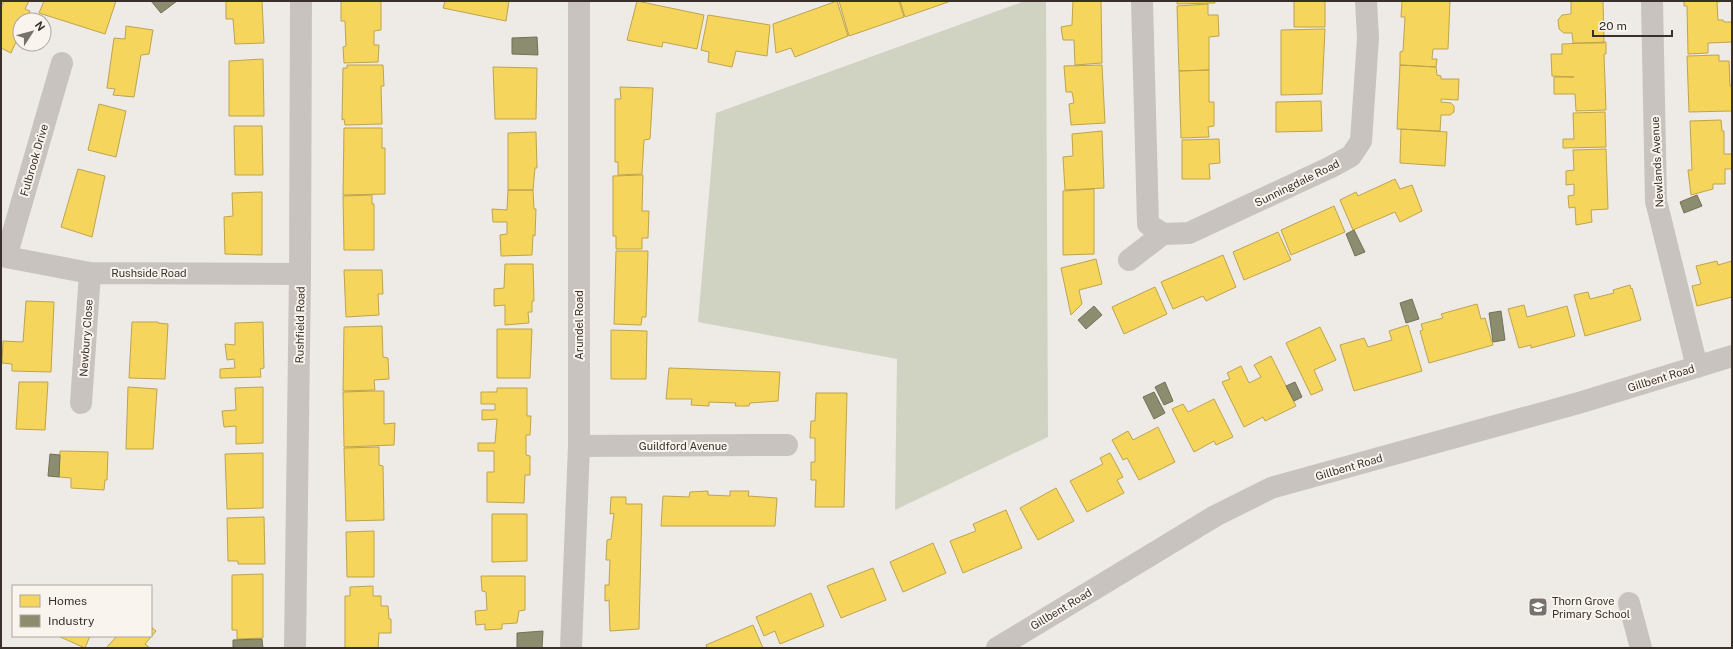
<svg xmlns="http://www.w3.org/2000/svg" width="1733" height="649" viewBox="0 0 1733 649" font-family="'Public Sans',sans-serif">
<rect width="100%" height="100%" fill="#eeeae6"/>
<!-- green -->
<path fill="#d0d3c1" d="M 1025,1 L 1046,1 L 1048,437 L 895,510 L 897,359 L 698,322 L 716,113 Z"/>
<!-- homes -->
<path fill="#f6d55c" stroke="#bda44e" d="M 4,1 L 29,1 L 25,9 L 30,11 L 26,20 L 20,20 L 20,33 L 11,53 L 1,48 L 1,7 Z
M 44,1 L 116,1 L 105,34 L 39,13 Z
M 226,1 L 262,1 L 264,43 L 235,44 L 233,19 L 226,19 Z
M 341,1 L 381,1 L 381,30 L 374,31 L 374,45 L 379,45 L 378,62 L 344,63 L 343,47 L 346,46 L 345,21 L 341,21 Z
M 445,1 L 509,1 L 506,21 L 443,8 Z
M 637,1 L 704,15 L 697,49 L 663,42 L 662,47 L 627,40 Z
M 837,1 L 848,36 L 795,57 L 791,48 L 776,53 L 773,24 Z
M 839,1 L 899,1 L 904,17 L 849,36 Z
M 900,1 L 951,1 L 905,17 Z
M 1073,1 L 1101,1 L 1102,63 L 1075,65 L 1074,40 L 1063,40 L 1061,27 L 1072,25 Z
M 1177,1 L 1215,1 L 1215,3 L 1177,4 Z
M 1294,1 L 1325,1 L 1325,27 L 1294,27 Z
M 1402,1 L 1450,1 L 1448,49 L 1433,49 L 1432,59 L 1437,59 L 1436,67 L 1400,65 L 1400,52 L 1403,51 L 1405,17 L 1401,17 Z
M 1571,1 L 1603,1 L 1604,43 L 1573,43 L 1572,33 L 1564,33 L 1559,29 L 1558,20 L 1562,15 L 1571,14 Z
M 1684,1 L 1726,1 L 1717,2 L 1718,20 L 1723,20 L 1724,22 L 1732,22 L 1732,42 L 1708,43 L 1708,53 L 1688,54 L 1687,6 L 1684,6 Z
M 1208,4 L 1208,15 L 1218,15 L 1219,36 L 1209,37 L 1209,70 L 1179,71 L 1177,6 Z
M 708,15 L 770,25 L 767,56 L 736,51 L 732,67 L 708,62 L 709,52 L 701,50 Z
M 126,26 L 153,30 L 149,54 L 141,55 L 134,97 L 113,95 L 115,89 L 107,88 L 114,38 L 125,39 Z
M 1325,29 L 1322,94 L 1281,95 L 1281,30 Z
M 1606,42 L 1606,54 L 1604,54 L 1606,110 L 1576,111 L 1575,94 L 1554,94 L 1554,77 L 1574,77 L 1552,76 L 1551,54 L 1562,54 L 1562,44 Z
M 1719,55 L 1719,61 L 1729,61 L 1730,86 L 1732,86 L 1732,111 L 1689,112 L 1687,56 Z
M 263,59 L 264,116 L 229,116 L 229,61 Z
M 347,65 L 383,65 L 384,86 L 381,86 L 382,124 L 345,125 L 344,119 L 342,120 L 343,68 L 347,68 Z
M 1102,65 L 1105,123 L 1071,125 L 1069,104 L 1074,103 L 1072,92 L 1066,92 L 1064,66 Z
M 1400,65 L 1436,67 L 1437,75 L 1441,76 L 1441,79 L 1459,79 L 1458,100 L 1441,99 L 1441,102 L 1451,103 L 1454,106 L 1454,112 L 1450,115 L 1441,115 L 1440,131 L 1397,129 Z
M 493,67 L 537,68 L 536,119 L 495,119 Z
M 1209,70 L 1209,102 L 1214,102 L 1214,126 L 1208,127 L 1209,137 L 1181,138 L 1179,71 Z
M 620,87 L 653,88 L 650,139 L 644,140 L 642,174 L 618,175 L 618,162 L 615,162 L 615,99 L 621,99 Z
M 1321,101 L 1322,131 L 1276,132 L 1276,102 Z
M 99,104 L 126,111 L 116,157 L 88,150 Z
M 1605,112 L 1606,147 L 1563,148 L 1563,139 L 1574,139 L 1573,113 Z
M 1721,120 L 1722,131 L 1724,131 L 1724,154 L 1732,154 L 1732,169 L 1725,169 L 1725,184 L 1713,184 L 1713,189 L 1691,195 L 1688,170 L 1692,170 L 1690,121 Z
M 234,126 L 262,126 L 263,175 L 235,175 Z
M 344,128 L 382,128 L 382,148 L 385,148 L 385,194 L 343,195 Z
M 1401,129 L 1447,132 L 1445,166 L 1400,163 Z
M 1102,131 L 1104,188 L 1065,190 L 1063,157 L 1073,156 L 1072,134 Z
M 536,132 L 537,168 L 535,168 L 533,190 L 508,190 L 508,133 Z
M 1219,139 L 1220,163 L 1209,164 L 1210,179 L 1182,179 L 1182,140 Z
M 1606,149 L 1608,209 L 1591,210 L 1592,222 L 1576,225 L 1575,207 L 1569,208 L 1568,196 L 1574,195 L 1574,184 L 1566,185 L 1566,171 L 1574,170 L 1573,150 Z
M 78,169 L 105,176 L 92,237 L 61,227 Z
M 643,175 L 642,211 L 649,211 L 648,238 L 642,238 L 642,249 L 616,249 L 616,236 L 613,236 L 613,176 Z
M 1395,179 L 1400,189 L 1412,185 L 1422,211 L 1400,222 L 1395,212 L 1353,230 L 1340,200 L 1356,192 L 1358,196 Z
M 1094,189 L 1094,254 L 1063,255 L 1063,191 Z
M 508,190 L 533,190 L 534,209 L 536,209 L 535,236 L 533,235 L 532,255 L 501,256 L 500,235 L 507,234 L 507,222 L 493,222 L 492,209 L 507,210 Z
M 262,192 L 262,255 L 225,254 L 224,217 L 233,216 L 232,193 Z
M 372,195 L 372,204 L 374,204 L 374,250 L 344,250 L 343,196 Z
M 1334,206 L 1345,232 L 1291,255 L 1281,230 Z
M 1278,232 L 1291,260 L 1244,280 L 1233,252 Z
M 616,251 L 648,251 L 646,317 L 642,317 L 641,325 L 614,324 Z
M 1223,255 L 1236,287 L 1206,301 L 1203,296 L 1173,309 L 1161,282 Z
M 1096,259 L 1102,284 L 1079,290 L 1082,304 L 1071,315 L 1061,268 Z
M 1717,261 L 1718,265 L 1732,261 L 1732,297 L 1697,306 L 1692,286 L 1701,284 L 1696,266 Z
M 505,264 L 533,264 L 534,301 L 532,301 L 532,312 L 528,312 L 529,323 L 505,325 L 505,305 L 494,306 L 494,289 L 504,288 Z
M 344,270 L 382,270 L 383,294 L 378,294 L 379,315 L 346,317 Z
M 1630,285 L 1631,289 L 1632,288 L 1641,320 L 1585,336 L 1574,295 L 1588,292 L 1590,299 L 1614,293 L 1613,290 Z
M 1155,287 L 1167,314 L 1124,334 L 1112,307 Z
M 26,301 L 54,302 L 51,372 L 12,371 L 12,364 L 2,363 L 3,341 L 23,342 Z
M 1477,304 L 1481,319 L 1485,318 L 1493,345 L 1429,363 L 1420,331 L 1423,330 L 1421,324 L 1443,318 L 1441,314 Z
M 1524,305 L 1527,317 L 1567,306 L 1575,336 L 1531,348 L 1531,345 L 1519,348 L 1508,309 Z
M 132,322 L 158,322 L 158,323 L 168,324 L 165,379 L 129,378 Z
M 263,322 L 264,368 L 260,369 L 261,377 L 220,378 L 220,369 L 235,368 L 234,359 L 227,360 L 225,344 L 235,345 L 235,323 Z
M 1408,325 L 1422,371 L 1354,391 L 1340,345 L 1364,338 L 1368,347 L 1392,340 L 1389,331 Z
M 382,326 L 383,357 L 388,358 L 389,379 L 374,380 L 375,390 L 343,391 L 344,327 Z
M 1320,327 L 1336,360 L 1314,370 L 1323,390 L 1311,395 L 1286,343 Z
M 497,329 L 532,329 L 530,378 L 497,378 Z
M 611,330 L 647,331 L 646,379 L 611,379 Z
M 1271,356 L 1296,406 L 1265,421 L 1263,417 L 1244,427 L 1222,382 L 1230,379 L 1227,373 L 1241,366 L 1249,383 L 1261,377 L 1254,365 Z
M 669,368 L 780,372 L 778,401 L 750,403 L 749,406 L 735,406 L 736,403 L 709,402 L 709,406 L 691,405 L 692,399 L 666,399 Z
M 19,382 L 48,382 L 45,430 L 16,429 Z
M 128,387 L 157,389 L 153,449 L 126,449 Z
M 263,387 L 263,443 L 236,444 L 236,426 L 224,427 L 222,411 L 236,410 L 235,388 Z
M 497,388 L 527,388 L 527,416 L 531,416 L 530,435 L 526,435 L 526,455 L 530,456 L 530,475 L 525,475 L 524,503 L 487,502 L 487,472 L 494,472 L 494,451 L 478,451 L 478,443 L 495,443 L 497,419 L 482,420 L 482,410 L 495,410 L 495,404 L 481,404 L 481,392 L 497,392 Z
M 373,391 L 384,391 L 384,424 L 395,423 L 394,445 L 344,447 L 343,392 Z
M 816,393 L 847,393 L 844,507 L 815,507 L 816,480 L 811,480 L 811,462 L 815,462 L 815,438 L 810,438 L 811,421 L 815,421 Z
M 1214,399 L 1233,437 L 1216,445 L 1214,441 L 1194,452 L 1172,409 L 1183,404 L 1188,412 Z
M 1158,427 L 1175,462 L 1139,480 L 1127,458 L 1123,460 L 1112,440 L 1128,431 L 1133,440 Z
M 379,447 L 379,465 L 383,466 L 384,520 L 346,521 L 344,448 Z
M 60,451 L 108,452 L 107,480 L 105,480 L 104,490 L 71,488 L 71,478 L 59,477 Z
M 263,453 L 263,508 L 227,509 L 225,454 Z
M 1110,453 L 1123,477 L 1117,480 L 1124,493 L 1087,512 L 1070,481 L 1103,464 L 1100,458 Z
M 1056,488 L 1074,521 L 1038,540 L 1020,508 Z
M 708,491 L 708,495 L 730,496 L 730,491 L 749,491 L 748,496 L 777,498 L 775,526 L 661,526 L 663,496 L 689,497 L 690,492 Z
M 611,497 L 626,497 L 626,504 L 642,504 L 639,629 L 610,631 L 609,600 L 605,601 L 605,585 L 609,585 L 610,560 L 606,560 L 607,540 L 611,539 L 614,513 L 610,514 Z
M 1006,510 L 1022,548 L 963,573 L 950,541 L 976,531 L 973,524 Z
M 492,514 L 527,514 L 527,561 L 492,562 Z
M 264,517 L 265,564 L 238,564 L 238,561 L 228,561 L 227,518 Z
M 374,531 L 374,577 L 347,577 L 346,532 Z
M 933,543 L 946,573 L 903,592 L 890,562 Z
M 873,568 L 886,600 L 841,618 L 827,586 Z
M 263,574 L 263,638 L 237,639 L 237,630 L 232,630 L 232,575 Z
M 481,576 L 525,576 L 525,610 L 519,611 L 517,623 L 502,624 L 502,629 L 485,630 L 485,624 L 476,625 L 475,611 L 487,610 L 486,592 L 482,591 Z
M 373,586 L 373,596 L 381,596 L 381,606 L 388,606 L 389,619 L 391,619 L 391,633 L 379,633 L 378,648 L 345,648 L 345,596 L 350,596 L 350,587 Z
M 811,593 L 824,626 L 780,644 L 775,631 L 764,636 L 756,617 Z
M 753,625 L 763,648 L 707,648 L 706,645 Z
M 151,627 L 156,631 L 145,644 L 150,648 L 106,648 L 117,636 L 151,636 Z
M 58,636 L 90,636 L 85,648 Z"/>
<!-- industry -->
<path fill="#8c8c6e" stroke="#73705a" d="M 151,1 L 177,1 L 161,13 Z
M 537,37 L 538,55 L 512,54 L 512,38 Z
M 1697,195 L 1702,206 L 1684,213 L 1680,202 Z
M 1354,230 L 1365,252 L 1355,256 L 1346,234 Z
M 1412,299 L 1419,319 L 1406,323 L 1400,303 Z
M 1094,306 L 1102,315 L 1086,329 L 1078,320 Z
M 1501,311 L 1505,340 L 1493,342 L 1489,313 Z
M 1165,382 L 1173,401 L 1164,405 L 1155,387 Z
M 1295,382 L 1302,397 L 1294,401 L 1286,386 Z
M 1154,392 L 1165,413 L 1154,419 L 1143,397 Z
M 50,454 L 60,455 L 59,477 L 48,476 Z
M 543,631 L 542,648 L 517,648 L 517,633 Z
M 262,639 L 263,648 L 233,648 L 233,640 Z"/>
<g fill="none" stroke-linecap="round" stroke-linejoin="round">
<!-- minor -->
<path stroke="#c8c3be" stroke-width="22" d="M 1142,1 L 1148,224 L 1163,234 L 1189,233 L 1331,167 L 1351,156 L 1361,141 L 1368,38 L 1366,1
M 1652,1 L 1656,201 L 1697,367
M 1,254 L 6,257 L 90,273 L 300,274
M 6,257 L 62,63
M 1129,260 L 1163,234
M 81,403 L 90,273
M 579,446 L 787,445
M 1629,603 L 1641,648
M 295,648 L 300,274 L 301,1
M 571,648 L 579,446 L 579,1"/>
<!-- tertiary -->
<path stroke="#c8c3be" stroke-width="22" d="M 997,648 L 1215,516 L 1271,488 L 1582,402 L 1732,356"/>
</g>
<!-- icons -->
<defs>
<g id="school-square" transform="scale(1)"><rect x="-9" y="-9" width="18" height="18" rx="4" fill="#78716d" stroke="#faf4ee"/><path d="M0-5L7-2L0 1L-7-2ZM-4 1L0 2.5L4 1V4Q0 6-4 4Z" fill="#fff"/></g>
</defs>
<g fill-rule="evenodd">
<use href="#school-square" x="1538" y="607"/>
</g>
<g text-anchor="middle" stroke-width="4" stroke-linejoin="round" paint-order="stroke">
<!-- street labels -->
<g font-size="11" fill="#39302c" stroke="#faf4ee">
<text transform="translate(34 160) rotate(-74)" y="4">Fulbrook Drive</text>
<text transform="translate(1657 162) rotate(-93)" y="4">Newlands Avenue</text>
<text transform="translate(1297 183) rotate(-26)" y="4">Sunningdale Road</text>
<text x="149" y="277">Rushside Road</text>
<text transform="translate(300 325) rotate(-89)" y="4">Rushfield Road</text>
<text transform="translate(579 325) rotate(-90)" y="4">Arundel Road</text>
<text transform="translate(86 338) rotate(-86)" y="4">Newbury Close</text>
<text transform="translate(1661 378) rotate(-17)" y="4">Gillbent Road</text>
<text x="683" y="450">Guildford Avenue</text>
<text transform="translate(1349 467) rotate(-16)" y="4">Gillbent Road</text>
<text transform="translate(1061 609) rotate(-31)" y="4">Gillbent Road</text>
</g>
<!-- poi labels -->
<g font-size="11" fill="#39302c" stroke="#faf4ee" text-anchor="start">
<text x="1552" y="605">Thorn Grove<tspan x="1552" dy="13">Primary School</tspan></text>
</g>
</g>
<!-- border -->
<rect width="1733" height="649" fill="none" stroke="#39302c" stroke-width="4"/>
<!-- legend -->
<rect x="12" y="585" width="140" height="52" fill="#faf4ee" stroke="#ada6a0"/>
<rect x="20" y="595" width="20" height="12" fill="#f6d55c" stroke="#ada6a0"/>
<text x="48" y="605" font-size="12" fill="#39302c">Homes</text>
<rect x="20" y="615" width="20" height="12" fill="#8c8c6e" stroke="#ada6a0"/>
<text x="48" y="625" font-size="12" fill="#39302c">Industry</text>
<!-- north arrow -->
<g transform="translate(32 32) rotate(54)"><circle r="19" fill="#faf4ee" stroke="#ada6a0"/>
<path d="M0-3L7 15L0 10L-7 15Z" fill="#78716d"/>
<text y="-6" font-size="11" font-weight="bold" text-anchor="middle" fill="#39302c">N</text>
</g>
<!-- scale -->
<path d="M1593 30v6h79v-6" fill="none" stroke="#39302c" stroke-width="2"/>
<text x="1599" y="30" font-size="12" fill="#39302c" stroke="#faf4ee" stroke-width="3" paint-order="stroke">20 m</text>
</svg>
